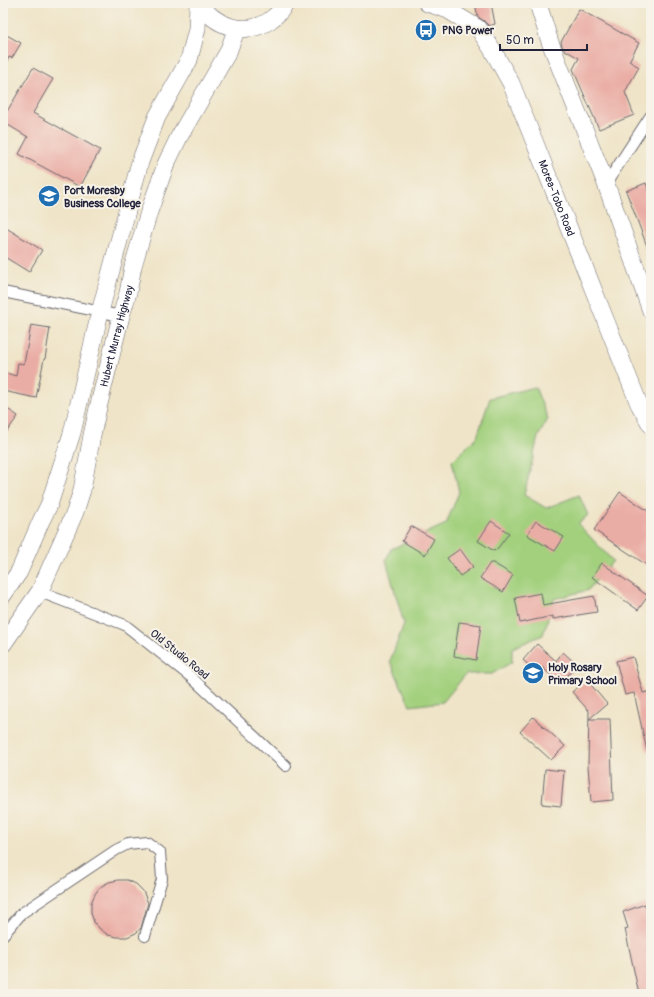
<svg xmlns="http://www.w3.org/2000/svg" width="654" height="997" viewBox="0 0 654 997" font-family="Pangolin,sans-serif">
<rect width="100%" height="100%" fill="#f7f3e8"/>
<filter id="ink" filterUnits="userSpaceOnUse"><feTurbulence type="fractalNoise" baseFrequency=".025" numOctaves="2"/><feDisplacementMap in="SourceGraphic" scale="8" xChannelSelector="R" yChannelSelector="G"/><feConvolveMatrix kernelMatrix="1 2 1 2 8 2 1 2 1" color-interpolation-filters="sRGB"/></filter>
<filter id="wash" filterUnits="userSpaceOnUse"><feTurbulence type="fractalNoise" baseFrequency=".012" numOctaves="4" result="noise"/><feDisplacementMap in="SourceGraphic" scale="16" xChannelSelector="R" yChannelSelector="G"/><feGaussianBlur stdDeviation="0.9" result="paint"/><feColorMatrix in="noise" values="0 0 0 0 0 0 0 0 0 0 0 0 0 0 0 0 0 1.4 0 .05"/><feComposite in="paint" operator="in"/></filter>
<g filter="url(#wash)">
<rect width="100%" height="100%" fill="#efe4c7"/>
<!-- green -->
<path fill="#a2d07d" stroke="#62795c" d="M 535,387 L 548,419 L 538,437 L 524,495 L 546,508 L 579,495 L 588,515 L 578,524 L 613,561 L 588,590 L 554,599 L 543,635 L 512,648 L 512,662 L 492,674 L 466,674 L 443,702 L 410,706 L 390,661 L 404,624 L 386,560 L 391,549 L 446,524 L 459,492 L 452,461 L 477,437 L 490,398 Z"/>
<g id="blocks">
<!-- building -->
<path fill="#eaada5" d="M 475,3 L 491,3 L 495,24 L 489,26 L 484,21 L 478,17 Z
M 579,9 L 639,43 L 629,61 L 639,67 L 625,92 L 634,115 L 599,129 L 573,69 L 579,58 L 563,49 L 561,42 Z
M 3,33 L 21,43 L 12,58 L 9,57 L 3,70 Z
M 33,68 L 53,79 L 33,113 L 100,150 L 80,187 L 19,154 L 28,137 L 3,122 L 3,118 Z
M 646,183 L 651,197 L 650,254 L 626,191 Z
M 3,226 L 42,250 L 29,272 L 3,256 Z
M 31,325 L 50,328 L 45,359 L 44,359 L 36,398 L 3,391 L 3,372 L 16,376 L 18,363 L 24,364 Z
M 3,406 L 18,416 L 3,437 Z
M 620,492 L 651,513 L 651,568 L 594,530 Z
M 491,521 L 509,533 L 498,548 L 494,551 L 478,541 Z
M 536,521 L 564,537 L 555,551 L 527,535 Z
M 411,526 L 434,539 L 425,555 L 402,541 Z
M 460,549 L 473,567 L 460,576 L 447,558 Z
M 490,563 L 493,563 L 513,575 L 503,592 L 480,578 Z
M 602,563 L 648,596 L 638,610 L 592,577 Z
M 541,593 L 543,605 L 594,596 L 597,612 L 553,619 L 553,616 L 520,623 L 515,598 Z
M 459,622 L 481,625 L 476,660 L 454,656 Z
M 537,644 L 556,661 L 563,652 L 577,665 L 560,684 L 542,667 L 537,673 L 523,660 Z
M 633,657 L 643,693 L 651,691 L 651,750 L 647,751 L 634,693 L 625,695 L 616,661 Z
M 587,680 L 607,704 L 589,719 L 610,719 L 613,800 L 591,802 L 588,766 L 589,711 L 572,692 Z
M 533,717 L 565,746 L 551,760 L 520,732 Z
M 545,769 L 564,771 L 561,806 L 542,804 Z
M 118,880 L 127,880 L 136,884 L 143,891 L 148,903 L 141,928 L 136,933 L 127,937 L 117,937 L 108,935 L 100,929 L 94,922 L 91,913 L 91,903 L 95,894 L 100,887 L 109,882 Z
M 645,904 L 649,918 L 646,919 L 651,942 L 651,951 L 647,951 L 651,969 L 651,994 L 639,994 L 625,929 L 628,928 L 623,912 Z"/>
</g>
</g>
<g filter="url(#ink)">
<use href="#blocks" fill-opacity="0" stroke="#6a666c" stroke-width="1"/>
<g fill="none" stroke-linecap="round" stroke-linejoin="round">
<!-- minor casing -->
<g stroke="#6a666c" stroke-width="12">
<path id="minor" d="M 606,184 L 651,115
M 3,292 L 121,316
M 40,591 L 45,594 L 125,625 L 191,677 L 286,766
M 3,935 L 22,913 L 116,850 L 128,844 L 147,842 L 160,852 L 162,879 L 145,936"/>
</g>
<!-- trunk casing -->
<g stroke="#6a666c" stroke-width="18">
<g id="trunk">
<path d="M 199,3 C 215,26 244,37 269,21 C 276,16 282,10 286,3"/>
<path id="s1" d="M 427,3 L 448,10 L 479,29 L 492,49 L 511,83 L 639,404 L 651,425"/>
<path d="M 537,3 L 539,7 L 550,42 L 606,184 L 651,311"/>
<path d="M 3,595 L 19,572 L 41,521 L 49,505 L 72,433 L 100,312 L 140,162 L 157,117 L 189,60 L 197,29 L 198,3"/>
<path id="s2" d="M 3,644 L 40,591 L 75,512 L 82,490 L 92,435 L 98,408 L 121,316 L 128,293 L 133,266 L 149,212 L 166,164 L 179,137 L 228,52 L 237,28"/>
</g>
</g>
<!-- minor -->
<use href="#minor" stroke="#fff" stroke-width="10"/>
<!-- trunk -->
<use href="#trunk" stroke="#fff" stroke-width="17"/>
</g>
</g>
<!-- icons -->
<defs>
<g id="bus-disc" transform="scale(1.15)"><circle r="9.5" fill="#1f6fb2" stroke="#f7f3e8"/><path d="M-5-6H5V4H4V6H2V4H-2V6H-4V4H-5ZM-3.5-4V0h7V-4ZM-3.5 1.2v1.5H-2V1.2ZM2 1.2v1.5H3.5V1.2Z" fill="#fff"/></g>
<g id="school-disc" transform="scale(1.15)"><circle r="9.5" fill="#1f6fb2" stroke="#f7f3e8"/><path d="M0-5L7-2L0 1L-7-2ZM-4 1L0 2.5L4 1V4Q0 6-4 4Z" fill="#fff"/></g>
</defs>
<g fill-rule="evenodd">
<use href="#bus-disc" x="426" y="30"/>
<use href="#school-disc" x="49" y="196"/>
<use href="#school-disc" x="533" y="673"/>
</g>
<g text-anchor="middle" stroke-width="4" stroke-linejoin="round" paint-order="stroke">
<!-- poi labels -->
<g font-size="11" font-weight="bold" fill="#22223b" stroke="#f7f3e8" text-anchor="start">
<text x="442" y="34">PNG Power</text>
<text x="64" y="194">Port Moresby<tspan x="64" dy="13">Business College</tspan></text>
<text x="548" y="671">Holy Rosary<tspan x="548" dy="13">Primary School</tspan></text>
</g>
<!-- street labels -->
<g font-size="11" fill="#22223b" stroke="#f7f3e8">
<text dy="4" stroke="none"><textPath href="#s1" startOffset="245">Morea-Tobo Road</textPath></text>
<text dy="4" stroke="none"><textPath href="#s2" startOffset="332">Hubert Murray Highway</textPath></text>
<text transform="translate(180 654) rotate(39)" y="4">Old Studio Road</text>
</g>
</g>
<!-- margin -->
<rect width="654" height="997" fill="none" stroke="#f7f3e8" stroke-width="16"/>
<!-- scale -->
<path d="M500 44v6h87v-6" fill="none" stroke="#22223b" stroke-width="2"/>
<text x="506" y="44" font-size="12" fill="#22223b" stroke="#f7f3e8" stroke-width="3" paint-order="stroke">50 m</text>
</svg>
